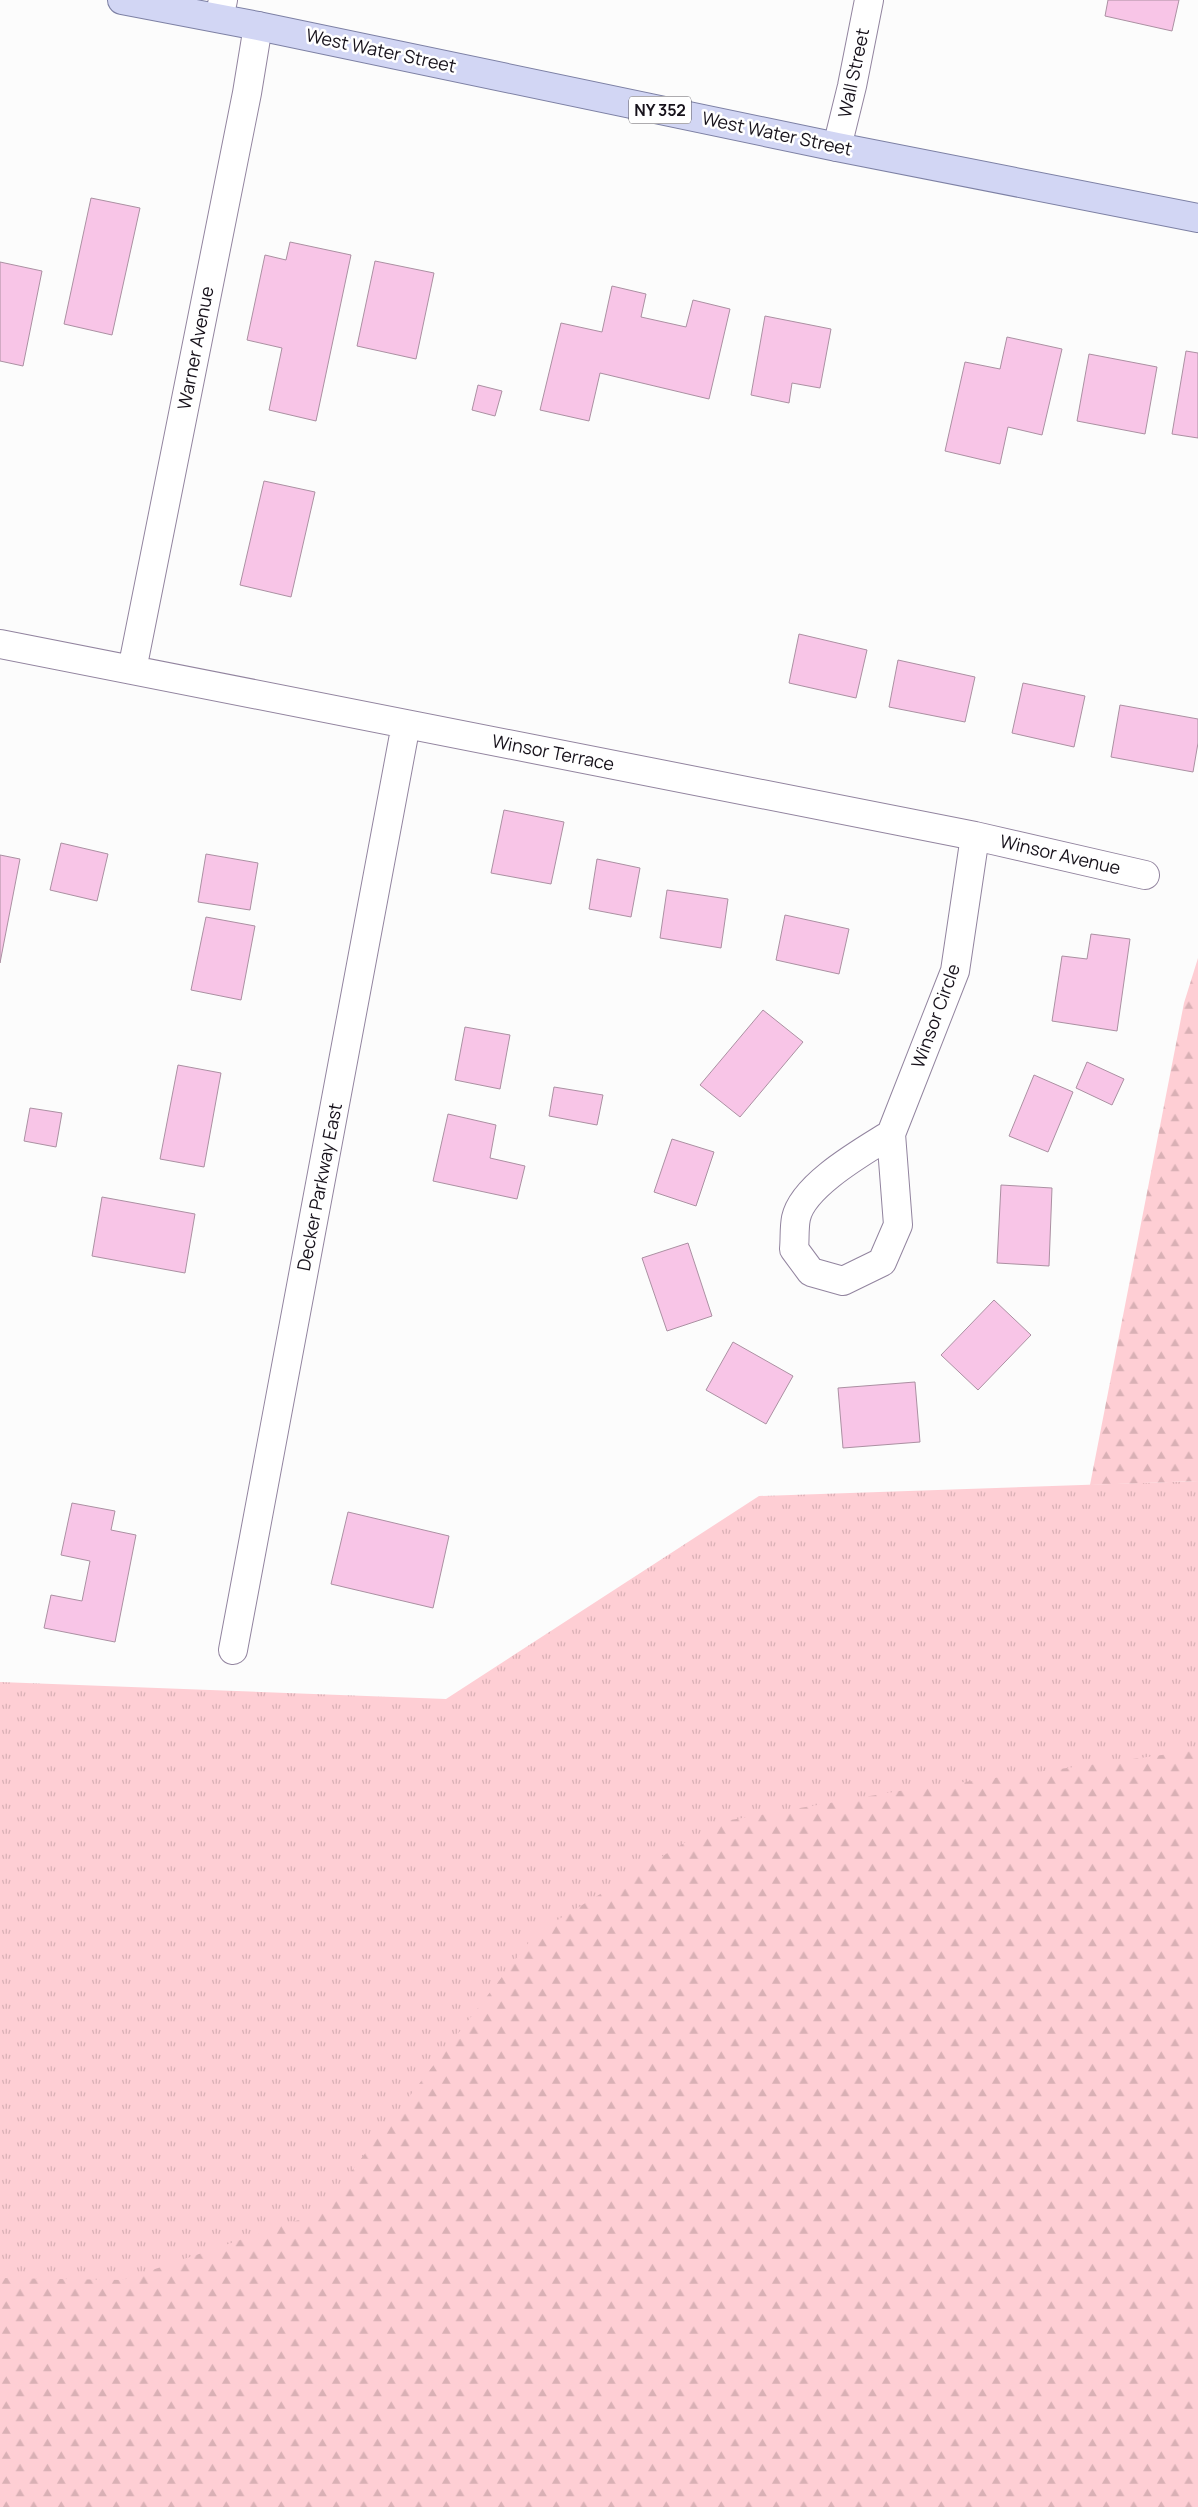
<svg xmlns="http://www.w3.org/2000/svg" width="1198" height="2507" viewBox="0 0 1198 2507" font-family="Manrope,sans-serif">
<defs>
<pattern id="grass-tufts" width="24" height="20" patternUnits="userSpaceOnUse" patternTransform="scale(1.25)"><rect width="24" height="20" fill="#feced4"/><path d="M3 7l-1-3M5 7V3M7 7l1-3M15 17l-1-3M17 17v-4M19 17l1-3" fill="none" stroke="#d9b0b5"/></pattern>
<pattern id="forest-firs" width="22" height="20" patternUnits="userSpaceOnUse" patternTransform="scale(1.25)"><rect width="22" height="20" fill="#feced4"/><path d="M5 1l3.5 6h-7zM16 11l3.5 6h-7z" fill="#d9b0b5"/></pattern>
</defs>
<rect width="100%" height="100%" fill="#fcfcfc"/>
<!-- grass -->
<path fill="url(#grass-tufts)" d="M 1198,1481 L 1198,2507 L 0,2507 L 0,1682 L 446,1699 L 759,1496 Z"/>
<!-- forest -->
<path fill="url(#forest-firs)" d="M 1198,958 L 1198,1481 L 1090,1485 L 1184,1003 Z
M 1198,1750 L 1198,2507 L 0,2507 L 0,2278 L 123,2280 L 319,2213 L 536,1933 L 719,1822 L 899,1791 Z"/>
<!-- building -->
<path fill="#f8c5e7" stroke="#ab90a2" d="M 1108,0 L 1179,0 L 1172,31 L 1105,16 Z
M 91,198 L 140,208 L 112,335 L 64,324 Z
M 290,242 L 351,255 L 316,421 L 269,410 L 282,348 L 247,340 L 265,255 L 286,260 Z
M 375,261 L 434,273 L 416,359 L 357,346 Z
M 0,262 L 42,271 L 23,366 L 0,361 Z
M 612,286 L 646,294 L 641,317 L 686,327 L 693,300 L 730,309 L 709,399 L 600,373 L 589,421 L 540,410 L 561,323 L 602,332 Z
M 765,316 L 831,329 L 820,388 L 792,383 L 789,403 L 751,395 Z
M 1007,337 L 1062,349 L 1042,435 L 1008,427 L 1000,464 L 945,451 L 965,362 L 1000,369 Z
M 1186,351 L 1198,353 L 1198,438 L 1172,434 Z
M 1089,354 L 1157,367 L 1145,434 L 1077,421 Z
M 478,385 L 502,391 L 495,416 L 472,410 Z
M 264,481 L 315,492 L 291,597 L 240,585 Z
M 799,634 L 867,650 L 856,698 L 789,683 Z
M 898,660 L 975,677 L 965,722 L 889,707 Z
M 1023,683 L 1085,696 L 1074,747 L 1012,733 Z
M 1120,705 L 1198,719 L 1198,743 L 1193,772 L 1111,757 Z
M 504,810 L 564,822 L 551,884 L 491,873 Z
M 61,843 L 108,854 L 97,901 L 50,890 Z
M 206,854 L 258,863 L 250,910 L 198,902 Z
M 0,855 L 20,859 L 0,963 Z
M 597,859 L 640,868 L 631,917 L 589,909 Z
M 667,890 L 728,899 L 721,948 L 660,938 Z
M 785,915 L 849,929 L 839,974 L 776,960 Z
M 206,917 L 255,926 L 241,1000 L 191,990 Z
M 1091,934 L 1130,939 L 1117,1031 L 1052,1021 L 1062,956 L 1087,959 Z
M 763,1010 L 803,1042 L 740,1117 L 700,1085 Z
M 465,1027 L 510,1035 L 500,1089 L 455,1080 Z
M 1087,1062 L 1124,1079 L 1112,1105 L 1076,1088 Z
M 178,1065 L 221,1073 L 204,1167 L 160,1159 Z
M 1034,1075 L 1073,1092 L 1048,1152 L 1009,1136 Z
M 554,1087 L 603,1095 L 597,1125 L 549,1116 Z
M 30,1108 L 62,1113 L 56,1147 L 24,1141 Z
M 448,1114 L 496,1125 L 490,1158 L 525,1166 L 517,1199 L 433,1181 Z
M 672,1139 L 714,1152 L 696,1206 L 654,1192 Z
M 1001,1185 L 1052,1188 L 1049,1266 L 997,1263 Z
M 102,1197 L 195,1214 L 185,1273 L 92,1256 Z
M 688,1243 L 712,1316 L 667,1331 L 642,1258 Z
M 994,1300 L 1031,1335 L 978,1390 L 941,1355 Z
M 733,1342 L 793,1376 L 766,1424 L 706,1390 Z
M 915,1382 L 920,1442 L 843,1448 L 838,1388 Z
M 72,1503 L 115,1511 L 111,1530 L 136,1535 L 115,1642 L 44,1628 L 51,1595 L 82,1601 L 90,1561 L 61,1555 Z
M 348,1512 L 449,1536 L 433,1608 L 331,1584 Z"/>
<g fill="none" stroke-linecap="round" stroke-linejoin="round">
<!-- minor casing -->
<g stroke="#92849f" stroke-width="30">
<path id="minor" d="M 219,18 L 223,0
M 837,147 L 852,86 L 869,0
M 0,644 L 975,836 L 1145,875
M 132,670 L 247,93 L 258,26
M 891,1134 L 898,1225 L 882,1262 L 843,1281 L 811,1272 L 794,1249 C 795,1239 794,1228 796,1218 C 803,1185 864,1151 891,1134 Z
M 891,1134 L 955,971 L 975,836
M 233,1650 L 406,724"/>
</g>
<!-- major casing -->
<g stroke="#7d80a4" stroke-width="30">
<path id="major" d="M 122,0 L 258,26 L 837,147 L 1198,218"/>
</g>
<!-- minor -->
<use href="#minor" stroke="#fff" stroke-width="28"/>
<!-- major -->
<use href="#major" stroke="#d2d6f4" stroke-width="28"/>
</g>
<g text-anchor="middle" stroke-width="5" stroke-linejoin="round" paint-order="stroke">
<!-- shield labels -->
<rect fill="#fff" stroke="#5d595f" stroke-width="1" x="629" y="96.5" width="62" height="27" rx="4"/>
<g font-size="16" font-weight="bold" fill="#17121b">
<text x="660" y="116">NY 352</text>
</g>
<!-- street labels -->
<g font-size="18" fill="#17121b" stroke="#fff">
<text transform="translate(381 51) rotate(12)" y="6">West Water Street</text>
<text transform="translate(854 73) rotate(-78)" y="6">Wall Street</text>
<text transform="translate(777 134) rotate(12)" y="6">West Water Street</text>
<text transform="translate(196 348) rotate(-79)" y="6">Warner Avenue</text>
<text transform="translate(553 753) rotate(11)" y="6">Winsor Terrace</text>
<text transform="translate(1060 855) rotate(13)" y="6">Winsor Avenue</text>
<text transform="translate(936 1016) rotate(-70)" y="6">Winsor Circle</text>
<text transform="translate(320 1187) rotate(-79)" y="6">Decker Parkway East</text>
</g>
</g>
</svg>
